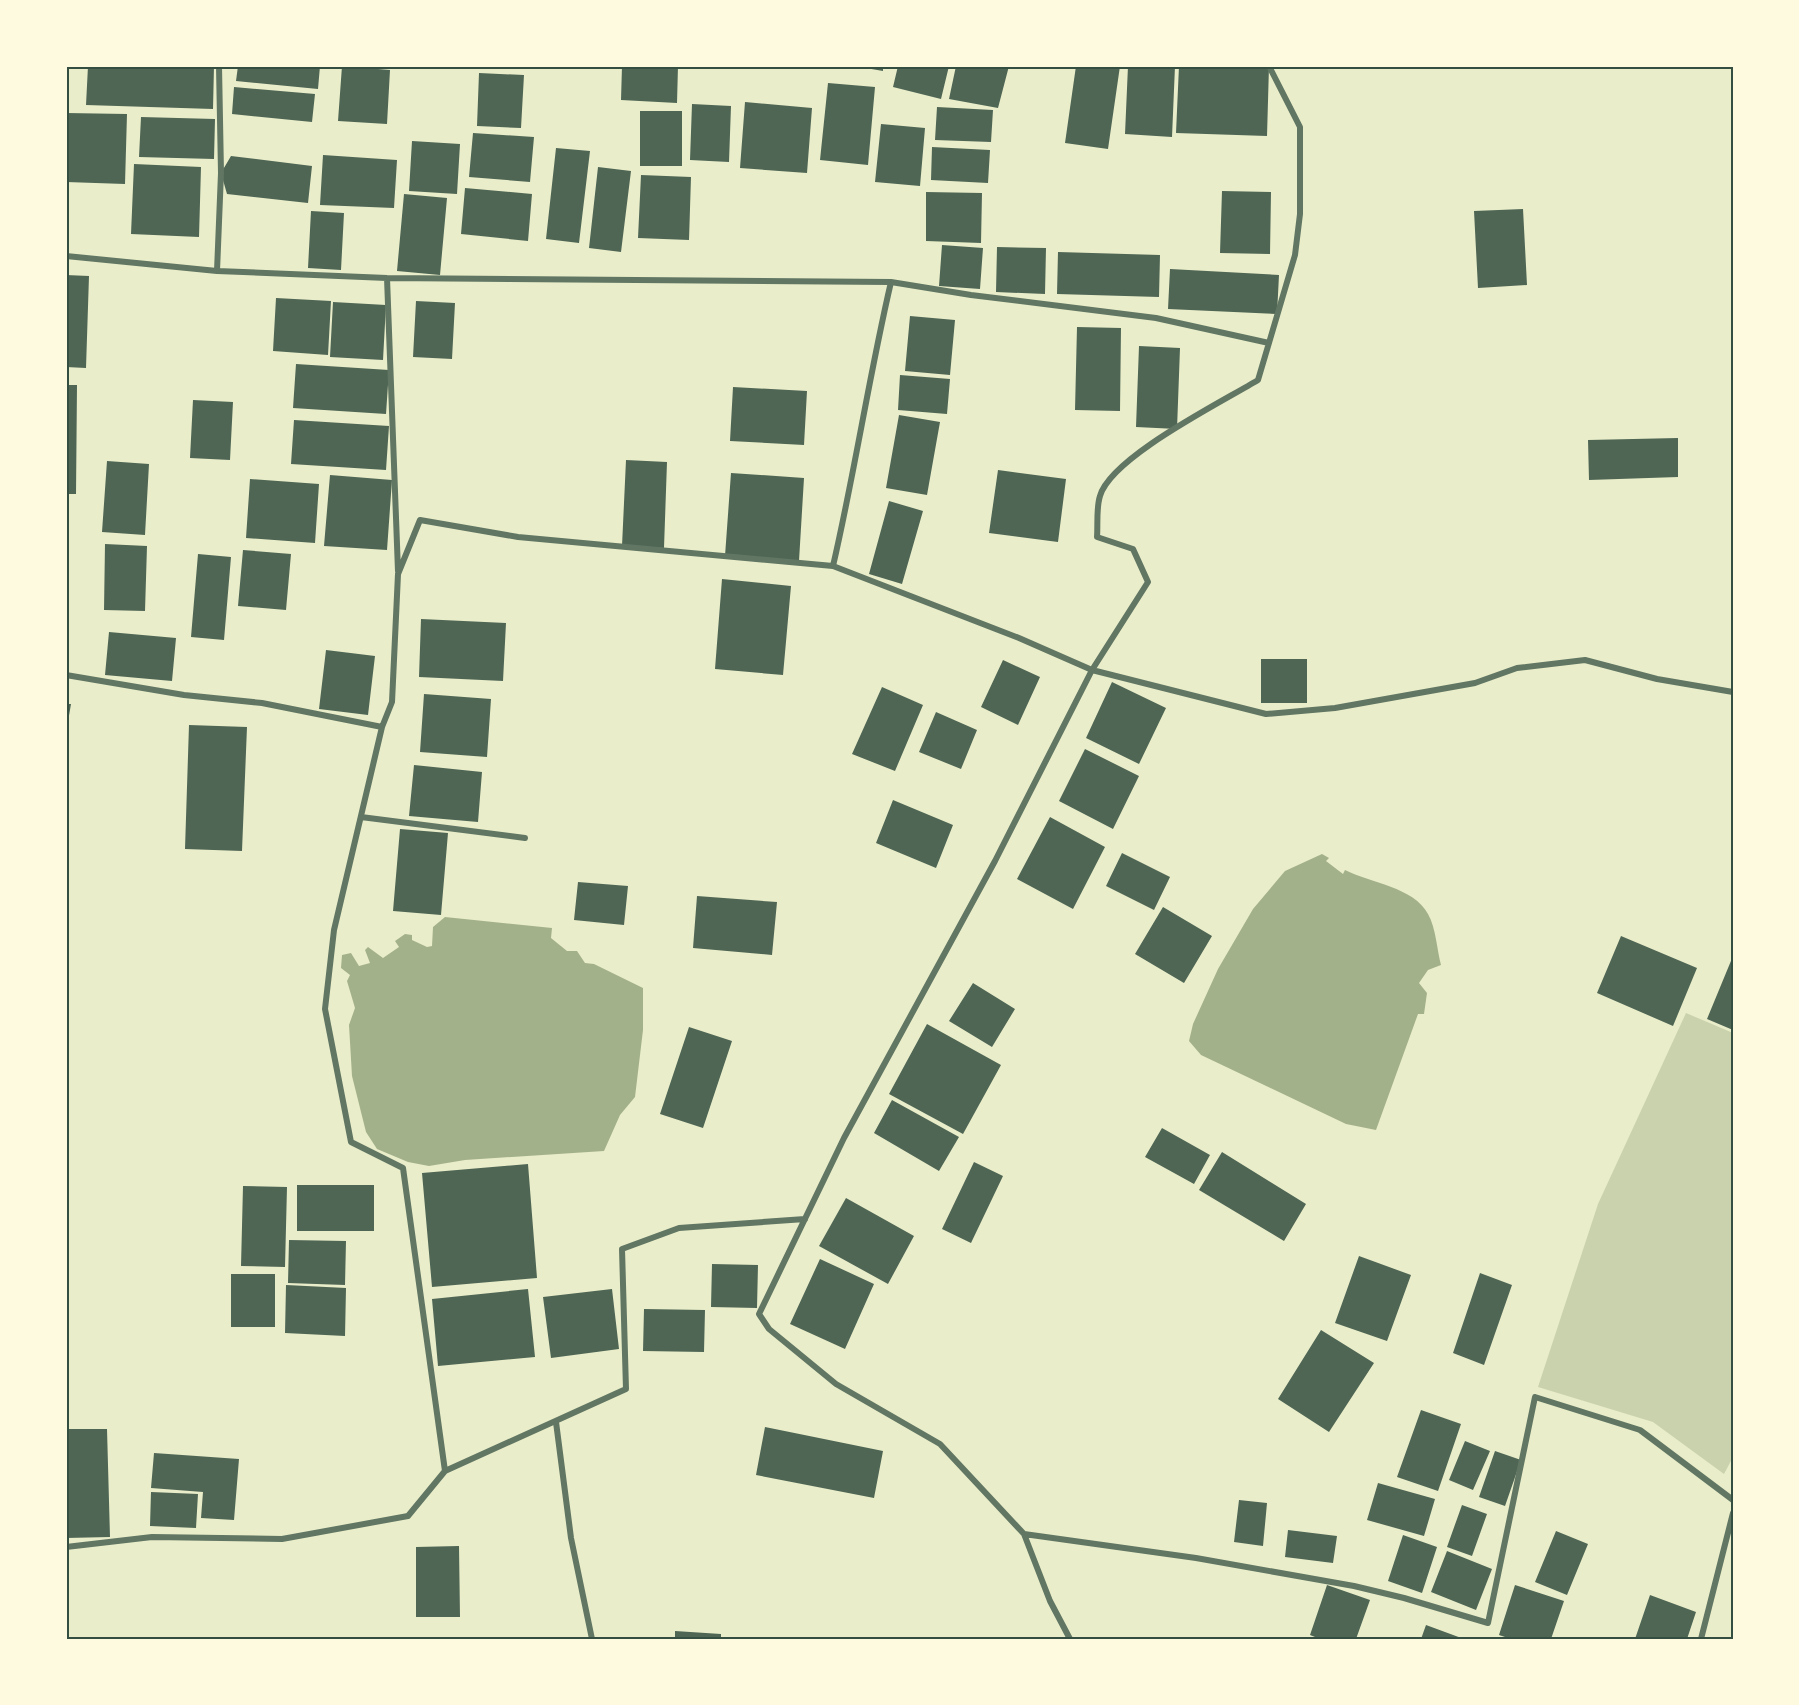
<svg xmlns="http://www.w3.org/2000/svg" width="1799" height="1705" viewBox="0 0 1799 1705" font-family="'Space Grotesk',sans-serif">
<rect width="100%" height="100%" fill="#e9edc9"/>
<!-- green -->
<path fill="#cad2ad" d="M 1686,1013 L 1733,1033 L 1733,1457 L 1724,1474 L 1653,1422 L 1538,1387 L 1598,1204 Z"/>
<!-- water -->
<path fill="#a3b18a" d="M 1322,854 L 1329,858 L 1326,861 L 1343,874 L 1345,870 C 1370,883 1414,887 1428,914 C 1436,928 1437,950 1441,965 L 1428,970 L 1419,983 L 1427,993 L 1424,1014 L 1418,1014 L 1376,1130 L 1346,1124 L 1201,1055 L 1189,1041 L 1193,1024 L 1218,969 L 1253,909 L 1285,871 Z
M 445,917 L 552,928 L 551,938 L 567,951 L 577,951 L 585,963 L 594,964 L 643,988 L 643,1030 L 635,1097 L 620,1115 L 604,1151 L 465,1160 L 429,1166 L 408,1162 L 377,1149 L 366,1132 L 352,1076 L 349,1025 L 355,1008 L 347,981 L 350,975 L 341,968 L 342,955 L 351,953 L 359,966 L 370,963 L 365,950 L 368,947 L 383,958 L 399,947 L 395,941 L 405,934 L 412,935 L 412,940 L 427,947 L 432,946 L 433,927 Z"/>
<!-- building -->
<path fill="#4f6655" d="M 88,66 L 214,66 L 213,109 L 86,105 Z
M 238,66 L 320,66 L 318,89 L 236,81 Z
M 342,66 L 390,70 L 387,124 L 338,121 Z
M 622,66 L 678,66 L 677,103 L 621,100 Z
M 854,66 L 883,66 L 883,71 Z
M 898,66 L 949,66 L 941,99 L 893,87 Z
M 956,66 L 1009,66 L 998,108 L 949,99 Z
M 1076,66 L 1120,66 L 1108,149 L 1065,143 Z
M 1128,66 L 1175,66 L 1172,137 L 1125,134 Z
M 1179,66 L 1269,66 L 1267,136 L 1176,133 Z
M 479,73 L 524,75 L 521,128 L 477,126 Z
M 828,83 L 875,87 L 868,165 L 820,160 Z
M 234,87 L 315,94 L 312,122 L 232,114 Z
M 745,102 L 812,108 L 807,173 L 740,168 Z
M 692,104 L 731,106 L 729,162 L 690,160 Z
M 937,107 L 993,110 L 991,142 L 935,140 Z
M 640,111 L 682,111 L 682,166 L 640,166 Z
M 66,113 L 127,114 L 125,184 L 66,182 Z
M 141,117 L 215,119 L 214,159 L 139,157 Z
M 881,124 L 925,128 L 920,186 L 875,182 Z
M 473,133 L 534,137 L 530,182 L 469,177 Z
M 412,141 L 460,144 L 457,194 L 409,191 Z
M 932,147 L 990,150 L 988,183 L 931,180 Z
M 556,148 L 590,151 L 579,243 L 546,239 Z
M 323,155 L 397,160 L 394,208 L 320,205 Z
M 231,156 L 312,166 L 308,203 L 227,194 L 221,173 Z
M 134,164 L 201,167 L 199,237 L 131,234 Z
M 598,167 L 631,171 L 621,252 L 589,248 Z
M 641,175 L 691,177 L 689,240 L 638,238 Z
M 465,188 L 532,194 L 528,241 L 461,234 Z
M 1222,191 L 1271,192 L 1270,254 L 1220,253 Z
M 926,192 L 982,193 L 981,243 L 926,241 Z
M 404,194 L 447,198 L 440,275 L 397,271 Z
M 1523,209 L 1527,285 L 1478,288 L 1474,211 Z
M 311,211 L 344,213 L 341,270 L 308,268 Z
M 942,245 L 983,248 L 980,289 L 939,286 Z
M 997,247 L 1046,248 L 1045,294 L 996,292 Z
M 1058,252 L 1160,255 L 1159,297 L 1057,294 Z
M 1170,269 L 1279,275 L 1277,314 L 1168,309 Z
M 66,275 L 89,276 L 86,368 L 66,367 Z
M 276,298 L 331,301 L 328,355 L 273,351 Z
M 416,301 L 455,303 L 452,359 L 413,357 Z
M 333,302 L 386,305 L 383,360 L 330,357 Z
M 910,316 L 955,320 L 950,375 L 905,371 Z
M 1077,327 L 1121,328 L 1120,411 L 1075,410 Z
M 1139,346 L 1180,348 L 1177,429 L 1136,427 Z
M 296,364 L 389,370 L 386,414 L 293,408 Z
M 900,375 L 950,379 L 947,414 L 898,410 Z
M 66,385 L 77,385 L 76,494 L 66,494 Z
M 733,387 L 807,391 L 804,445 L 730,441 Z
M 193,400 L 233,402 L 230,460 L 190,458 Z
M 899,415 L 940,422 L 927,495 L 886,488 Z
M 294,420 L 389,426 L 386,470 L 291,464 Z
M 1678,438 L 1678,477 L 1589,480 L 1588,440 Z
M 626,460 L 667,462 L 664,548 L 622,546 Z
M 107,461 L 149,464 L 145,535 L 102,532 Z
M 998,470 L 1066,479 L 1058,542 L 989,533 Z
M 731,473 L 804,478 L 799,561 L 725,556 Z
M 330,475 L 392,480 L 387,550 L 324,546 Z
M 250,479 L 319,484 L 315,543 L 246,538 Z
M 889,501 L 923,511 L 902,584 L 869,574 Z
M 105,544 L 147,546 L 145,611 L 104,610 Z
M 243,550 L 291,554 L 286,610 L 238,606 Z
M 198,554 L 231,557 L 224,640 L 191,637 Z
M 722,579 L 791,586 L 783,675 L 715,669 Z
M 421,619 L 506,623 L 503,681 L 419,677 Z
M 109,632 L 176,638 L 172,681 L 105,675 Z
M 326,650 L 375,656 L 368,715 L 319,709 Z
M 1261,659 L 1307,659 L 1307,703 L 1261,703 Z
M 1003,660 L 1040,677 L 1018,725 L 981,707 Z
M 1112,682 L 1166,708 L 1139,764 L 1086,738 Z
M 882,687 L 923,705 L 895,771 L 852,754 Z
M 424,694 L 491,699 L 487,757 L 420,752 Z
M 66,704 L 71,704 L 67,727 L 66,727 Z
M 936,712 L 977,730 L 961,769 L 919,752 Z
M 189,725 L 247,727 L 242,851 L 185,849 Z
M 1085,749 L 1139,776 L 1113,829 L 1059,801 Z
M 414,765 L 482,772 L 478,822 L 409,816 Z
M 893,800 L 953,825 L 936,868 L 876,843 Z
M 1050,817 L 1105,847 L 1073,909 L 1017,879 Z
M 400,829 L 448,833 L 441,915 L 393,911 Z
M 1122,853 L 1170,877 L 1154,910 L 1106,886 Z
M 578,882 L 628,886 L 624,925 L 574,920 Z
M 697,896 L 777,902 L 772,955 L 693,948 Z
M 1163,907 L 1212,936 L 1184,983 L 1135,954 Z
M 1621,936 L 1697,968 L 1673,1026 L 1597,993 Z
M 1733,956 L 1733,1030 L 1707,1019 Z
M 973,983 L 1015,1009 L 992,1047 L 949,1021 Z
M 927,1024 L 1001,1065 L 963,1134 L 889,1094 Z
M 689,1027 L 732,1041 L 703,1128 L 660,1114 Z
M 892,1100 L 959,1137 L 939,1171 L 874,1133 Z
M 1162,1128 L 1210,1155 L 1194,1184 L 1145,1157 Z
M 1222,1152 L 1306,1204 L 1284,1241 L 1199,1190 Z
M 974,1162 L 1003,1176 L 971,1243 L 942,1229 Z
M 528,1164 L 537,1278 L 432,1287 L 422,1173 Z
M 297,1185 L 374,1185 L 374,1231 L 297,1231 Z
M 243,1186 L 287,1187 L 285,1267 L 241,1266 Z
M 846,1198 L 914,1236 L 888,1284 L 819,1246 Z
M 289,1240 L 346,1241 L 345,1285 L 288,1283 Z
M 1359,1256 L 1411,1275 L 1387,1341 L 1335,1323 Z
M 820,1259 L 874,1284 L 845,1349 L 790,1324 Z
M 712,1264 L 758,1265 L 757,1308 L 711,1307 Z
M 1480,1273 L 1512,1285 L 1484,1365 L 1453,1353 Z
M 231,1274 L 275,1274 L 275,1327 L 231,1327 Z
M 286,1285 L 346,1288 L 345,1336 L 285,1333 Z
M 528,1289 L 535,1357 L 438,1366 L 432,1299 Z
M 612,1289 L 619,1349 L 551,1358 L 543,1297 Z
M 644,1309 L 705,1310 L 704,1352 L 643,1351 Z
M 1321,1330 L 1374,1363 L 1329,1432 L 1278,1399 Z
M 1421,1410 L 1461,1424 L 1438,1491 L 1397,1477 Z
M 765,1427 L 883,1451 L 874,1498 L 756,1475 Z
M 66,1429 L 107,1429 L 110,1537 L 66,1538 Z
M 1465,1441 L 1490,1451 L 1473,1490 L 1449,1480 Z
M 1495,1451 L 1521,1460 L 1505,1506 L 1479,1497 Z
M 154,1453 L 239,1459 L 234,1520 L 201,1518 L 203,1492 L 151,1488 Z
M 1378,1483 L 1435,1499 L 1424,1536 L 1367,1520 Z
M 151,1492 L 198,1494 L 196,1528 L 150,1526 Z
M 1239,1500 L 1267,1503 L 1263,1546 L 1234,1542 Z
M 1462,1505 L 1487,1514 L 1472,1556 L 1447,1547 Z
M 1288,1530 L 1337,1536 L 1333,1563 L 1285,1557 Z
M 1556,1531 L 1588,1544 L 1567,1595 L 1535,1582 Z
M 1403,1535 L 1437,1547 L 1422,1593 L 1388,1581 Z
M 459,1546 L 460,1617 L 416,1617 L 416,1547 Z
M 1447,1551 L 1492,1569 L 1476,1610 L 1431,1592 Z
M 1327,1585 L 1370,1600 L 1356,1639 L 1320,1639 L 1310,1635 Z
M 1515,1585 L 1564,1601 L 1551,1639 L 1511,1639 L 1499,1635 Z
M 1650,1595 L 1696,1612 L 1687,1639 L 1635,1639 Z
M 1426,1625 L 1464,1639 L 1421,1639 Z
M 675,1631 L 721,1634 L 721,1639 L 675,1639 Z"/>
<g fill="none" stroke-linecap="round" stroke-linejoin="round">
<!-- minor -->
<path stroke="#617663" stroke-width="6" d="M 66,256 L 217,271 L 387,278 L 891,282
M 217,271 L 221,173 L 219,66
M 387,278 L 398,571
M 833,566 C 855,471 869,376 891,282 L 971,295 L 1156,318 L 1269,343
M 66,675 L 184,695 L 262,703 L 382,727
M 361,817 L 525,838
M 556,1422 L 571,1538 L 592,1639
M 445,1471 L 403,1168 L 351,1142 L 325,1009 L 334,930 L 382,727 L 392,702 L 398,574 L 420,520 L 518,537 L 833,566 L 1019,638 L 1092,670 L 1266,714 L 1335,708 L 1475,683 L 1517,668 L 1585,660 L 1657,679 L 1733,692
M 1024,1534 L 1196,1558 L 1354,1586 L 1404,1598 L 1488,1623 L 1535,1397 L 1640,1430 L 1733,1500
M 66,1547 L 152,1537 L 282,1539 L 408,1516 L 445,1471 L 626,1389 L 622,1249 L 679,1228 L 805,1219
M 1070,1639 L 1050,1601 L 1024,1534 L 940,1444 L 836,1384 L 769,1329 L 759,1314 L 844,1138 L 995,861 L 1092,670 L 1148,582 L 1133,549 L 1097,537 C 1098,525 1096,508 1100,496 C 1111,457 1222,402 1258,380 L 1295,255 L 1300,214 L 1300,127 L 1269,66
M 1701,1639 L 1733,1513"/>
</g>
<!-- border -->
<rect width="1799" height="1705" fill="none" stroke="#fefae0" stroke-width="135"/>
<rect x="68" y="68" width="1664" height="1570" fill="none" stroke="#344e41" stroke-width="2"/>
</svg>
